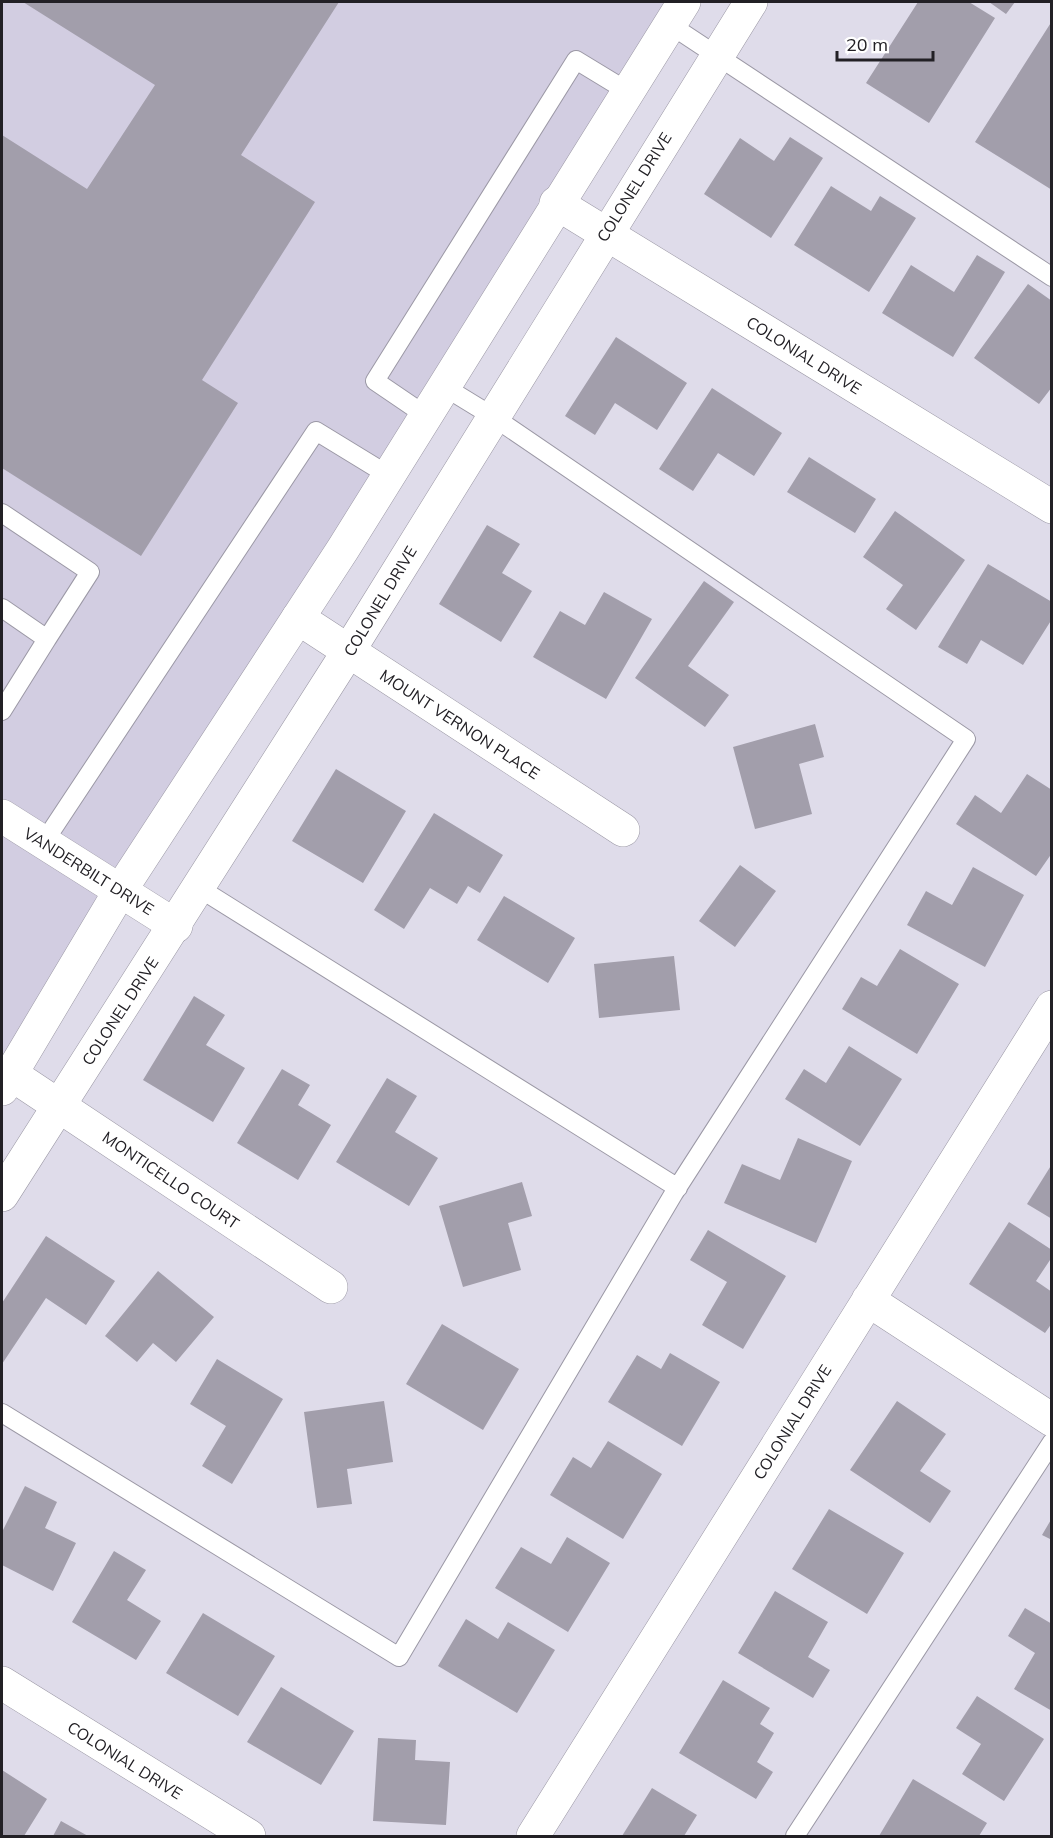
<svg xmlns="http://www.w3.org/2000/svg" width="1053" height="1838" viewBox="0 0 1053 1838" font-family="Mulish,sans-serif">
<rect width="100%" height="100%" fill="#dfdcea"/>
<!-- built -->
<path fill="#d2cde1" d="M 2,2 L 666,2 L 2,1064 Z"/>
<!-- building -->
<path fill="#a29eab" d="M 23,2 L 339,2 L 241,155 L 315,202 L 202,380 L 238,403 L 141,556 L 2,468 L 2,135 L 87,189 L 155,85 Z
M 918,2 L 969,2 L 995,18 L 929,123 L 866,83 Z
M 989,2 L 1015,2 L 1006,14 Z
M 1052,21 L 1052,190 L 975,142 Z
M 790,137 L 823,158 L 771,238 L 704,194 L 740,138 L 774,161 Z
M 831,186 L 871,211 L 880,196 L 916,218 L 869,292 L 794,245 Z
M 977,255 L 1005,272 L 953,357 L 882,313 L 911,265 L 954,292 Z
M 1028,284 L 1052,301 L 1052,387 L 1039,404 L 974,358 Z
M 616,337 L 687,383 L 657,430 L 615,403 L 595,435 L 565,416 Z
M 712,388 L 782,433 L 754,476 L 718,453 L 693,491 L 659,469 Z
M 809,457 L 876,499 L 855,533 L 787,492 Z
M 895,511 L 965,560 L 916,630 L 886,609 L 903,585 L 863,557 Z
M 487,525 L 520,544 L 502,573 L 532,591 L 501,642 L 439,604 Z
M 988,564 L 1052,602 L 1052,619 L 1023,665 L 981,640 L 967,664 L 938,647 Z
M 704,581 L 734,602 L 688,666 L 729,695 L 705,727 L 635,678 Z
M 604,592 L 652,619 L 606,699 L 533,657 L 560,611 L 585,625 Z
M 815,724 L 824,757 L 799,764 L 812,814 L 755,829 L 733,747 Z
M 336,769 L 406,811 L 363,883 L 292,841 Z
M 1027,774 L 1052,790 L 1052,853 L 1036,876 L 956,824 L 975,795 L 1001,813 Z
M 434,813 L 503,855 L 480,893 L 468,886 L 457,904 L 430,888 L 404,929 L 374,910 Z
M 740,865 L 776,891 L 735,947 L 699,921 Z
M 973,867 L 1024,895 L 985,967 L 907,925 L 926,891 L 952,905 Z
M 504,896 L 575,938 L 548,983 L 477,940 Z
M 900,949 L 959,984 L 917,1054 L 842,1009 L 861,977 L 877,986 Z
M 674,956 L 680,1010 L 599,1018 L 594,964 Z
M 194,996 L 225,1015 L 206,1045 L 245,1068 L 213,1122 L 143,1080 Z
M 849,1046 L 902,1079 L 860,1146 L 785,1099 L 804,1069 L 826,1083 Z
M 282,1069 L 310,1085 L 298,1105 L 331,1125 L 298,1180 L 237,1143 Z
M 387,1078 L 417,1096 L 395,1132 L 438,1158 L 409,1206 L 336,1162 Z
M 798,1138 L 852,1161 L 816,1243 L 724,1203 L 742,1164 L 780,1180 Z
M 1052,1164 L 1052,1219 L 1027,1204 Z
M 522,1182 L 532,1216 L 508,1223 L 521,1270 L 463,1287 L 439,1206 Z
M 1009,1222 L 1052,1250 L 1052,1257 L 1036,1281 L 1052,1292 L 1052,1323 L 1045,1333 L 969,1284 Z
M 708,1230 L 786,1276 L 743,1349 L 702,1325 L 727,1282 L 690,1260 Z
M 46,1236 L 115,1281 L 86,1325 L 46,1298 L 2,1364 L 2,1303 Z
M 158,1271 L 214,1317 L 176,1362 L 153,1343 L 137,1362 L 105,1336 Z
M 442,1324 L 519,1369 L 483,1430 L 406,1384 Z
M 670,1353 L 720,1382 L 682,1446 L 608,1402 L 637,1355 L 661,1369 Z
M 217,1359 L 283,1399 L 232,1484 L 202,1466 L 226,1426 L 190,1404 Z
M 384,1401 L 393,1462 L 347,1469 L 352,1504 L 317,1508 L 304,1412 Z
M 897,1401 L 946,1434 L 920,1471 L 951,1491 L 930,1523 L 850,1470 Z
M 608,1441 L 662,1474 L 623,1539 L 550,1495 L 573,1457 L 591,1468 Z
M 25,1486 L 57,1502 L 45,1528 L 76,1543 L 53,1591 L 2,1565 L 2,1532 Z
M 829,1509 L 904,1553 L 867,1614 L 792,1569 Z
M 1052,1518 L 1052,1540 L 1042,1535 Z
M 567,1537 L 610,1563 L 568,1632 L 495,1588 L 521,1547 L 551,1564 Z
M 114,1551 L 146,1570 L 127,1600 L 161,1621 L 136,1660 L 72,1622 Z
M 775,1591 L 828,1622 L 808,1657 L 830,1670 L 813,1698 L 738,1653 Z
M 1025,1608 L 1052,1624 L 1052,1711 L 1014,1689 L 1035,1653 L 1008,1636 Z
M 203,1613 L 275,1656 L 238,1716 L 166,1673 Z
M 466,1619 L 498,1639 L 508,1622 L 555,1650 L 517,1713 L 438,1666 Z
M 723,1680 L 770,1708 L 760,1724 L 774,1733 L 757,1762 L 773,1772 L 756,1799 L 679,1753 Z
M 281,1687 L 354,1731 L 321,1785 L 247,1742 Z
M 977,1696 L 1044,1739 L 1004,1801 L 962,1774 L 981,1744 L 956,1728 Z
M 378,1738 L 416,1740 L 415,1760 L 450,1762 L 446,1825 L 373,1821 Z
M 2,1770 L 47,1799 L 24,1836 L 2,1836 Z
M 913,1779 L 987,1823 L 979,1836 L 879,1836 Z
M 652,1788 L 697,1815 L 684,1836 L 622,1836 Z
M 61,1821 L 88,1836 L 53,1836 Z"/>
<g fill="none" stroke-linecap="round" stroke-linejoin="round">
<!-- lane casing -->
<g stroke="#9b98a5" stroke-width="20">
<path id="lane" d="M 669,24 L 1052,277
M 425,415 L 375,381 L 576,60 L 627,91
M 2,513 L 90,572 L 47,639
M 2,608 L 47,639 L 2,711
M 44,842 L 316,431 L 388,475
M 199,888 L 678,1188
M 2,1413 L 399,1657 L 674,1193 L 966,739 L 492,416 L 443,386
M 795,1836 L 1052,1442"/>
</g>
<!-- street casing -->
<g stroke="#9b98a5" stroke-width="34">
<path id="street" d="M 556,203 L 1052,507
M 298,618 L 623,830
M 2,816 L 176,926
M 11,1074 L 331,1287
M 868,1300 L 1052,1420
M 2,1683 L 249,1836
M 533,1836 L 1052,1007"/>
</g>
<!-- secondary casing -->
<g stroke="#9b98a5" stroke-width="34">
<path id="secondary" d="M 2,1089 L 120,891 L 343,549 L 684,2
M 2,1195 L 348,652 L 751,2"/>
</g>
<!-- lane -->
<use href="#lane" stroke="#fff" stroke-width="18"/>
<!-- street -->
<use href="#street" stroke="#fff" stroke-width="33"/>
<!-- secondary -->
<use href="#secondary" stroke="#fff" stroke-width="33"/>
</g>
<g text-anchor="middle" stroke-width="4.5" stroke-linejoin="round" paint-order="stroke">
<!-- street labels -->
<g font-size="16" fill="#222025" stroke="#fff">
<text transform="translate(634 187) rotate(-58)" y="6">COLONEL DRIVE</text>
<text transform="translate(804 355) rotate(32)" y="6">COLONIAL DRIVE</text>
<text transform="translate(380 601) rotate(-59)" y="6">COLONEL DRIVE</text>
<text transform="translate(460 724) rotate(33)" y="6">MOUNT VERNON PLACE</text>
<text transform="translate(89 871) rotate(32)" y="6">VANDERBILT DRIVE</text>
<text transform="translate(120 1011) rotate(-57)" y="6">COLONEL DRIVE</text>
<text transform="translate(171 1180) rotate(34)" y="6">MONTICELLO COURT</text>
<text transform="translate(792 1422) rotate(-58)" y="6">COLONIAL DRIVE</text>
<text transform="translate(125 1760) rotate(32)" y="6">COLONIAL DRIVE</text>
</g>
</g>
<!-- border -->
<rect width="1053" height="1838" fill="none" stroke="#222025" stroke-width="6"/>
<!-- scale -->
<path d="M837 51v9h96v-9" fill="none" stroke="#222025" stroke-width="3"/>
<text x="846" y="51" font-size="18" fill="#222025" stroke="#ffffff" stroke-width="4.5" paint-order="stroke">20 m</text>
</svg>
